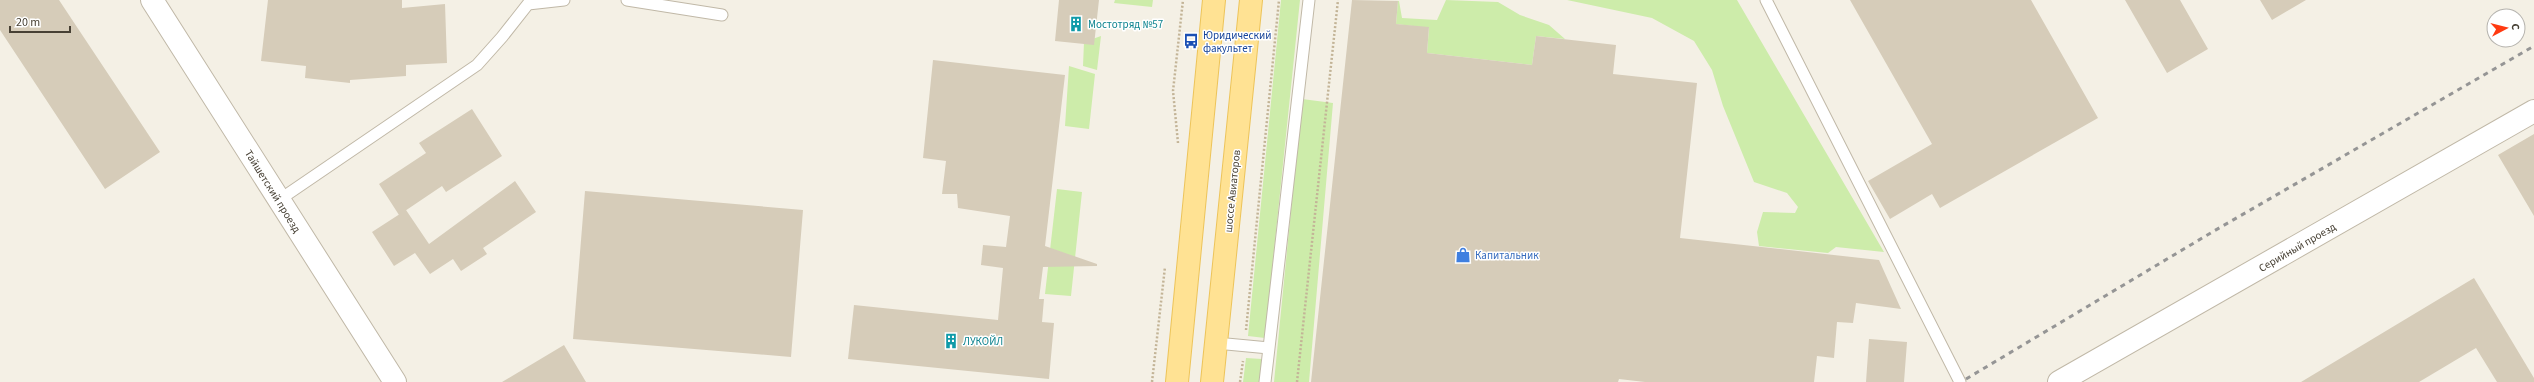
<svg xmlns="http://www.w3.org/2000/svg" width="2534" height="382" viewBox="0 0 2534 382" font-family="'Source Sans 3',sans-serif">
<rect width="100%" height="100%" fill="#f4f0e5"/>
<!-- green -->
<path fill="#cdecaa" d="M 1115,0 L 1153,0 L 1152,7 L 1114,3 Z
M 1281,0 L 1300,0 L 1265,338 L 1248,336 Z
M 1382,0 L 1399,1 L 1402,18 L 1437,20 L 1446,0 L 1498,2 L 1520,15 L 1549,25 L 1565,39 L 1536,36 L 1532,65 L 1427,53 L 1429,28 L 1396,24 L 1398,1 Z
M 1567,0 L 1737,0 L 1884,252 L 1836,247 L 1828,253 L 1759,246 L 1757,232 L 1763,212 L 1795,213 L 1798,207 L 1787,193 L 1754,182 L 1723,106 L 1712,70 L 1694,41 L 1652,18 Z
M 1101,36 L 1097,70 L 1083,66 L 1084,42 Z
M 1069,66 L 1095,74 L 1089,129 L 1065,126 Z
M 1302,99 L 1333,103 L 1309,382 L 1274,382 Z
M 1057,189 L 1082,192 L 1071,296 L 1045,294 Z
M 1246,358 L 1262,359 L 1259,382 L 1243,382 Z"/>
<!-- building -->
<path fill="#d6ccb9" d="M 0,0 L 59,0 L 160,152 L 105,189 L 0,30 Z
M 268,0 L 402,0 L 402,8 L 445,4 L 447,63 L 406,65 L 406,76 L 350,80 L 350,83 L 305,78 L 306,66 L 261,61 Z
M 1059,0 L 1099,0 L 1094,45 L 1055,41 Z
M 1352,0 L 1398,1 L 1396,24 L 1429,27 L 1427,53 L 1532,65 L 1536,36 L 1616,45 L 1613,74 L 1697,83 L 1680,238 L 1879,260 L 1901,309 L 1856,303 L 1853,323 L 1837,322 L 1834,358 L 1817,356 L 1814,382 L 1645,382 L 1619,379 L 1618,382 L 1311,382 Z
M 1850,0 L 2031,0 L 2098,118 L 1940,208 L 1932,194 L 1890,219 L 1868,181 L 1932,144 Z
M 2125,0 L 2180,0 L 2208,49 L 2167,73 Z
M 2260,0 L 2306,0 L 2272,20 Z
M 933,60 L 1065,75 L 1045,246 L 1097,264 L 1097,266 L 1043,267 L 1039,299 L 1044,299 L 1042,322 L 1054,323 L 1049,379 L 848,359 L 854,305 L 998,320 L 1003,268 L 981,265 L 983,245 L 1006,247 L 1010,216 L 958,208 L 957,194 L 942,194 L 946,161 L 923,158 Z
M 472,109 L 502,156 L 446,192 L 442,186 L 399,215 L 379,184 L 426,153 L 419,143 Z
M 2534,134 L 2534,216 L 2498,155 Z
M 515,181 L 536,212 L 483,248 L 487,254 L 461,271 L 453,259 L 430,274 L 415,253 L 394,266 L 372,232 L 406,210 L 429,244 Z
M 585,191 L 803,210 L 791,357 L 573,339 Z
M 2474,278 L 2534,378 L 2534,382 L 2497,382 L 2476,348 L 2419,382 L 2301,382 Z
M 1869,339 L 1907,342 L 1904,382 L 1866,382 Z
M 564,345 L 586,382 L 502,382 Z"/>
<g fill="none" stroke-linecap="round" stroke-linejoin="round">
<!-- service casing -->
<g stroke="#c0b8a7" stroke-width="13">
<path id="service" d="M 627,0 L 722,15
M 1766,0 L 1960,382
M 279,200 L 477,65 L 502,37 L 528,4 L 564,0
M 1216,343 L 1269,348 L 1309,0
M 1265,382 L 1269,348"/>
</g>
<!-- minor casing -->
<g stroke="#c0b8a7" stroke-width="24">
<path id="minor" d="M 152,0 L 395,382
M 2059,382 L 2534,111"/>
</g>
<!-- primary casing -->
<g stroke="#edc45a" stroke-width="24">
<path id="primary" d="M 1177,382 L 1214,0
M 1212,382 L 1251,0"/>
</g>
<!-- path -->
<path stroke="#c3b497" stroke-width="2.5" stroke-dasharray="2 2" stroke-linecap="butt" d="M 1178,143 L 1173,91 L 1183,0
M 1246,330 L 1279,0
M 1152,382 L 1165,267
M 1240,382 L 1243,361
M 1297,382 L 1338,0"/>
<!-- service -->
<use href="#service" stroke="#fff" stroke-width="11"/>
<!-- minor -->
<use href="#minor" stroke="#fff" stroke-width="22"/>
<!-- primary -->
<use href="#primary" stroke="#ffe293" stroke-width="22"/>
<!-- rail -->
<path stroke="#959595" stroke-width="3" stroke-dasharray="5 5" stroke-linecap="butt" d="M 1966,379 L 2214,231 L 2534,46"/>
</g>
<!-- icons -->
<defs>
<g id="building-bare" transform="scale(1.2)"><path d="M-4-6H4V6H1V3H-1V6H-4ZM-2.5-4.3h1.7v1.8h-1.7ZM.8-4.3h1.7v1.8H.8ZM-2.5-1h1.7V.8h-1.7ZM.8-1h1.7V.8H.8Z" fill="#0f9aa8" stroke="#fff" stroke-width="2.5" paint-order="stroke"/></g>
<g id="bus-bare" transform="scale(1.2)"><path d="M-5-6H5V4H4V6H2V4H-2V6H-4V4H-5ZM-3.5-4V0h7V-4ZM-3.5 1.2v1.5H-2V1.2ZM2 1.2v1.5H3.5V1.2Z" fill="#1a4fb4" stroke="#fff" stroke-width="2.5" paint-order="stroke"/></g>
<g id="shop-bare" transform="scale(1.2)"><path d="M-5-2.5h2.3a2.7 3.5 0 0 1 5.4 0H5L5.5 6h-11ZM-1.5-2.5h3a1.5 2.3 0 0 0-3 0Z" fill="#3f7fe0" stroke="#fff" stroke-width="2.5" paint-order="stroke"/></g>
</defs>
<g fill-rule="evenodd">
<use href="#building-bare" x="1076" y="24"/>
<use href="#bus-bare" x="1191" y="41"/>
<use href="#shop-bare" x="1463" y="255"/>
<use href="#building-bare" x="951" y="341"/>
</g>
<g text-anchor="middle" stroke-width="3" stroke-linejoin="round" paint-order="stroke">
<!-- culture labels -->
<g font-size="11" fill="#0d838f" stroke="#fff" text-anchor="start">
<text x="1088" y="28">Мостотряд №57</text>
<text x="963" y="345">ЛУКОЙЛ</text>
</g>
<!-- transit labels -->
<g font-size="11" fill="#164399" stroke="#fff" text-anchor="start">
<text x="1203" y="39">Юридический<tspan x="1203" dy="13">факультет</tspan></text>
</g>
<!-- street labels -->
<g font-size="11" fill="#474034" stroke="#fff">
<text transform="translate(273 191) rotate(58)" y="4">Тайшетский проезд</text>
<text transform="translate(1232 191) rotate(-84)" y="4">шоссе Авиаторов</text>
<text transform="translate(2297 247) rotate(-30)" y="4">Серийный проезд</text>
</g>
<!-- shop labels -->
<g font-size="11" fill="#366cbe" stroke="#fff" text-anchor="start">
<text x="1475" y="259">Капитальник</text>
</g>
</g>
<!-- north arrow -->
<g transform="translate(2506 28) rotate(83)"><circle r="19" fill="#ffffff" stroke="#b5b3ae"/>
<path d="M0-3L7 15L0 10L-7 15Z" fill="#ff3a11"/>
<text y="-6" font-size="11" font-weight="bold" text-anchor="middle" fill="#474034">С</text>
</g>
<!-- scale -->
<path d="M10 26v6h60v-6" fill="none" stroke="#474034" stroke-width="2"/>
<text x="16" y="26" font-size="12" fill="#474034" stroke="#ffffff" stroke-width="3" paint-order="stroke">20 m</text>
</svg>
